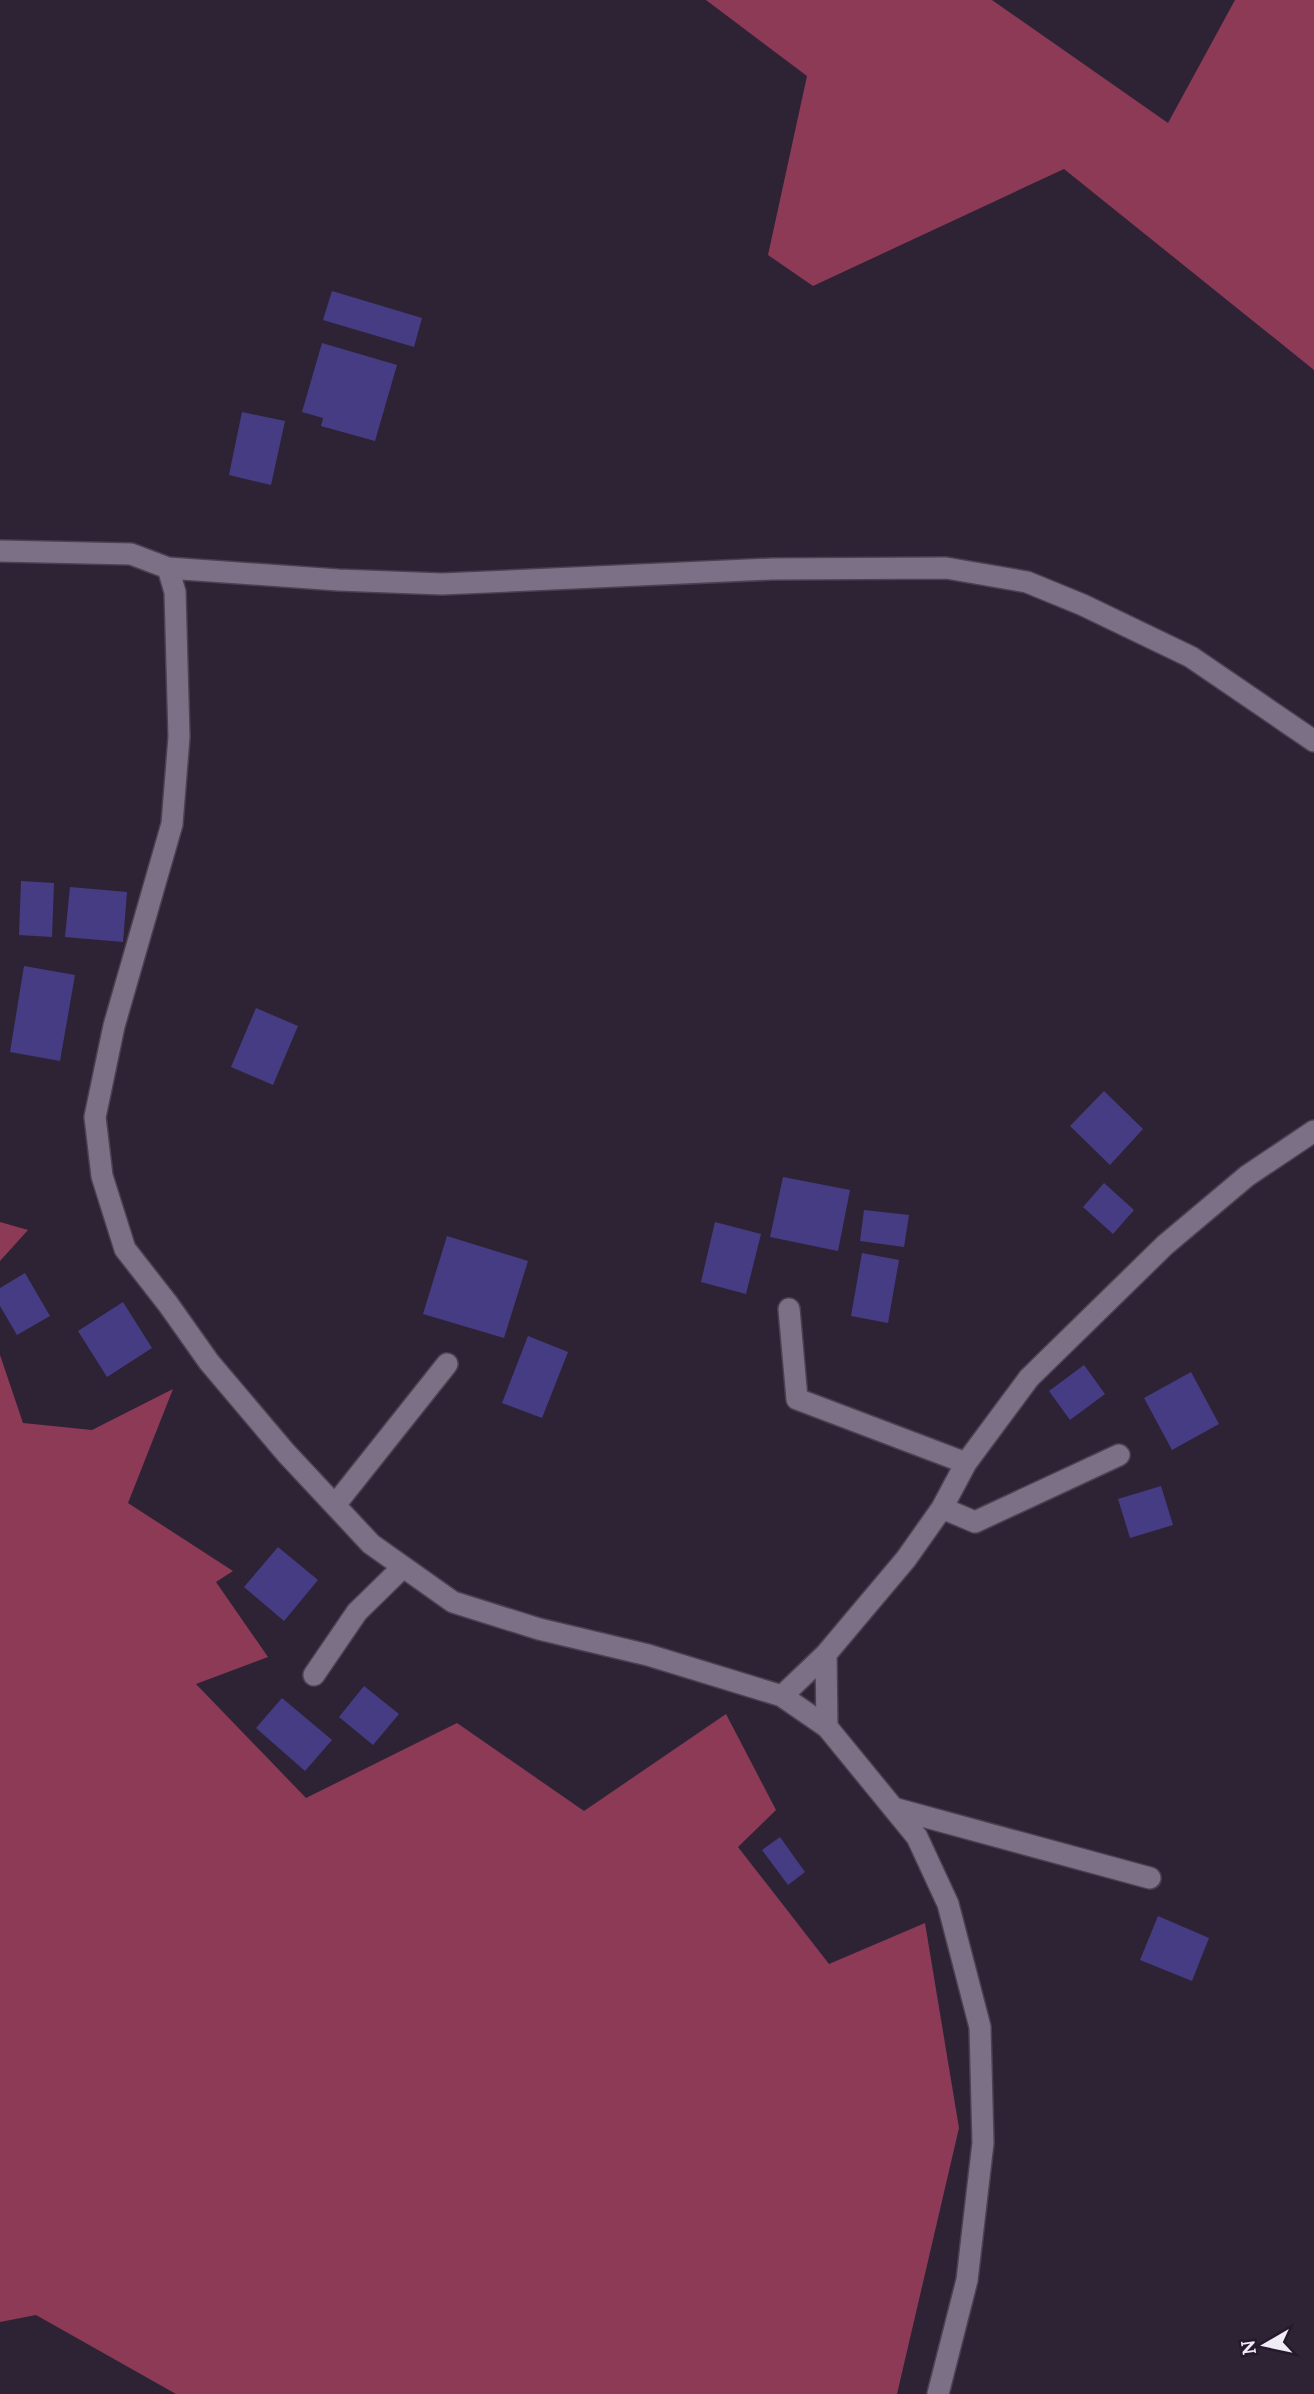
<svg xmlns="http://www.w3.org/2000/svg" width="1314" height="2394" viewBox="0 0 1314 2394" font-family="Lora,serif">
<rect width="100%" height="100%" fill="#2e2335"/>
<!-- forest -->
<path fill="#8c3a56" d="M 706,0 L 992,0 L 1168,123 L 1235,0 L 1314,0 L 1314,370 L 1064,169 L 813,286 L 768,255 L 807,76 Z
M 0,1222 L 28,1230 L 0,1261 Z
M 0,1355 L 23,1423 L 92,1430 L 173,1389 L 128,1503 L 233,1571 L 216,1582 L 268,1657 L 196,1684 L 306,1798 L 457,1723 L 584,1811 L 726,1714 L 776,1810 L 738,1847 L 829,1964 L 925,1923 L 959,2128 L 897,2394 L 176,2394 L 36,2315 L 0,2322 Z"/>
<!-- building -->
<path fill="#463c83" d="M 332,291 L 422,318 L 414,347 L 323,320 Z
M 322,343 L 397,365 L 375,441 L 321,426 L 323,418 L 302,412 Z
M 242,412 L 285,421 L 271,485 L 229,475 Z
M 21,881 L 54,883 L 52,937 L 19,935 Z
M 70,887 L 127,892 L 123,942 L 65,937 Z
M 24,966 L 75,975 L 60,1061 L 10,1052 Z
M 256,1008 L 298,1026 L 273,1085 L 231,1067 Z
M 1104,1091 L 1143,1129 L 1110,1165 L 1070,1126 Z
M 783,1177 L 850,1190 L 838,1251 L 770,1237 Z
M 1104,1183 L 1134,1210 L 1113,1234 L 1083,1207 Z
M 864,1210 L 909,1215 L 904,1247 L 860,1241 Z
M 715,1222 L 761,1234 L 746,1294 L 701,1282 Z
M 447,1236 L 528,1261 L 504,1338 L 423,1314 Z
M 862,1253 L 899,1260 L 888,1323 L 851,1316 Z
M 25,1273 L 50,1316 L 17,1335 L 0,1306 L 0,1288 Z
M 123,1302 L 152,1348 L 107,1377 L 78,1331 Z
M 528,1336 L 568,1352 L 542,1418 L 502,1403 Z
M 1084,1365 L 1105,1394 L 1070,1420 L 1049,1391 Z
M 1191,1372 L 1219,1424 L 1172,1450 L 1144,1398 Z
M 1161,1486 L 1173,1525 L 1130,1538 L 1118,1499 Z
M 278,1547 L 318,1580 L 284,1621 L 244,1587 Z
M 364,1686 L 399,1714 L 373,1745 L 339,1717 Z
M 282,1698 L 332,1740 L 305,1771 L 256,1728 Z
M 780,1837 L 805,1872 L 788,1885 L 762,1850 Z
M 1158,1916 L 1209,1938 L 1192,1981 L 1140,1960 Z"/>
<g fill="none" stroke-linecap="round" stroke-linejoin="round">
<!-- minor casing -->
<g stroke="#4b4151" stroke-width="24">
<path id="minor" d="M 0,551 L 131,554 L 168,568 L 175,592 L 179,737 L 172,824 L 114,1026 L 95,1117 L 102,1176 L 125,1249 L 168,1304 L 209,1362 L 286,1453 L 371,1544 L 453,1602 L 539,1629 L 648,1655 L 782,1696 L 827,1727 L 917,1837 L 948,1904 L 980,2027 L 983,2143 L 967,2280 L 938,2394
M 168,568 L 338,580 L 442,584 L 772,569 L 946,568 L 1027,582 L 1083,605 L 1191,657 L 1314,741
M 789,1309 L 797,1399 L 966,1463
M 335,1505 L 447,1364
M 942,1508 L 975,1522 L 1119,1455
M 826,1654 L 827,1727
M 314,1675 L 357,1612 L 403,1567
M 782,1696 L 826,1654 L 906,1559 L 942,1508 L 966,1463 L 1029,1378 L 1165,1245 L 1247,1176 L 1314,1131
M 893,1808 L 1150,1878"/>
</g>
<!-- minor -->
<use href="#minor" stroke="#7c7086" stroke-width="21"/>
</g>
<!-- north arrow -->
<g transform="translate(1265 2345) rotate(261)" stroke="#241a2b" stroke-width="5" paint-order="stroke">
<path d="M0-5L12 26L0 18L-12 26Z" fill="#f1eaf7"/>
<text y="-10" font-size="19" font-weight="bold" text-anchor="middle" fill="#f1eaf7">N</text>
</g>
</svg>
